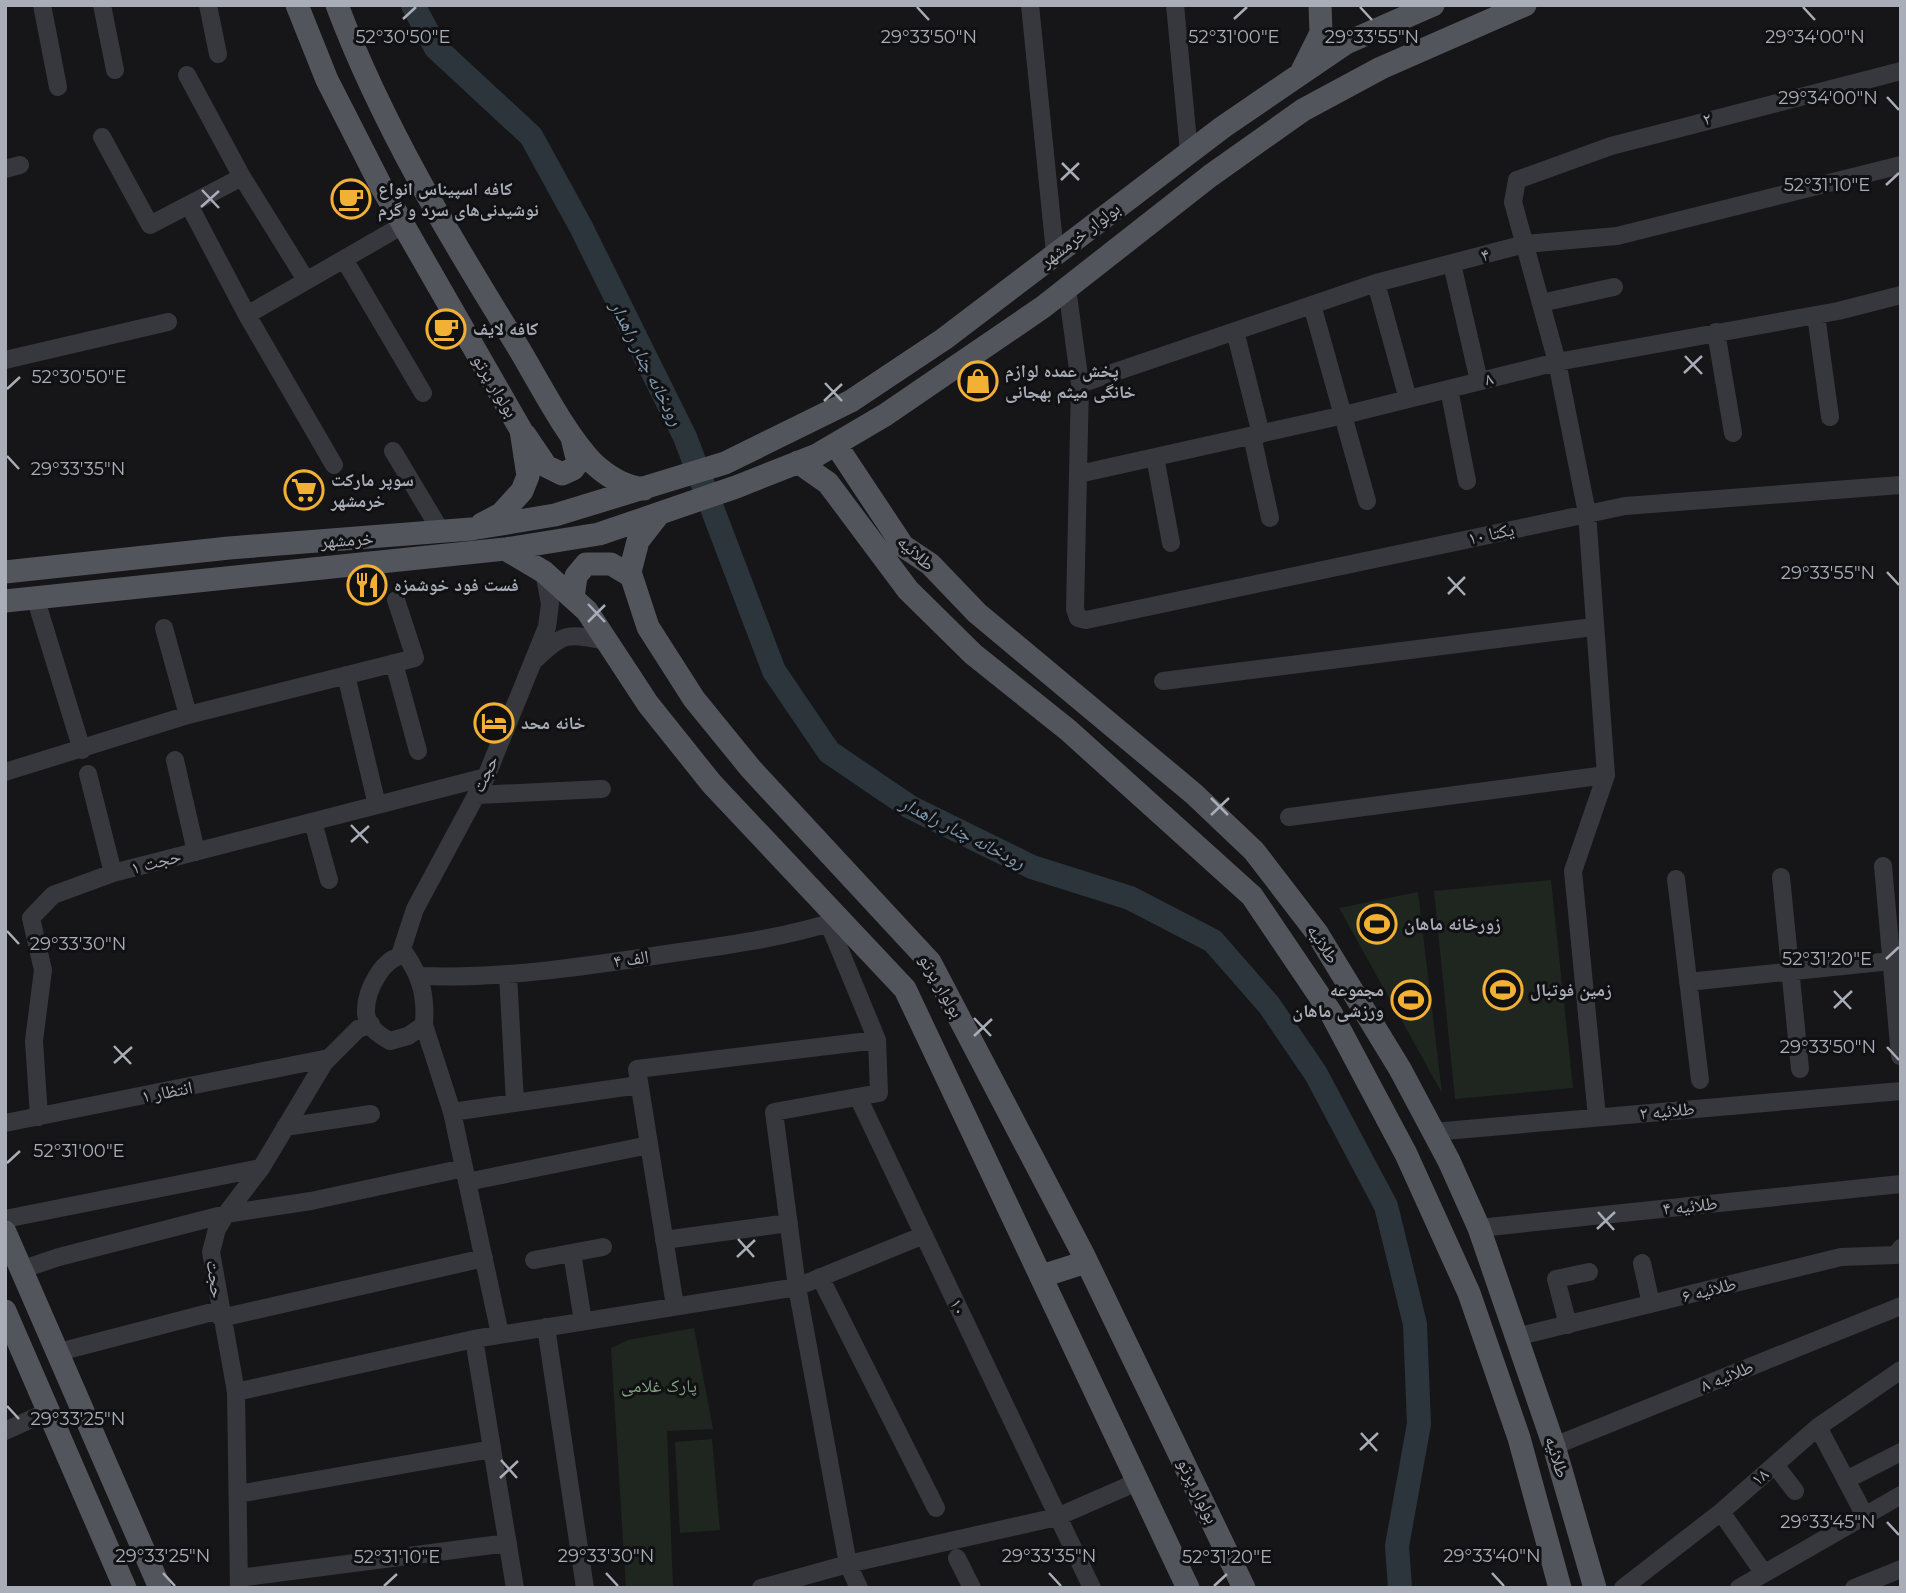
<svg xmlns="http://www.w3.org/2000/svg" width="1906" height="1593" viewBox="0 0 1906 1593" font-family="Montserrat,'Noto Naskh Arabic',sans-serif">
<rect width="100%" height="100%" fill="#161618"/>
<!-- park -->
<path fill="#1e261f" d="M 1551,880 L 1573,1088 L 1455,1099 L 1434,891 Z
M 1418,892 L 1442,1093 L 1339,908 Z
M 694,1328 L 713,1429 L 667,1431 L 673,1587 L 626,1588 L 611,1348 L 628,1340 Z
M 712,1439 L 720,1530 L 680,1533 L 675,1442 Z"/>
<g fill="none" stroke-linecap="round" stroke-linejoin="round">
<!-- river -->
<path stroke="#2c353c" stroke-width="24" d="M 413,5 L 436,48 L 531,136 L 581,227 L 685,437 L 774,671 L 829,752 L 910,807 L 1032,867 L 1130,898 L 1213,941 L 1269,1005 L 1316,1074 L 1386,1206 L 1415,1324 L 1419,1424 L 1397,1546 L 1400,1588"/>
<!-- minor -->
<path stroke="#37383d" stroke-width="18" d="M 42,5 L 58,87
M 102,5 L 115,70
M 208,5 L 218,54
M 1030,5 L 1055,253
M 1175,5 L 1189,152
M 187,75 L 242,177 L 306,280
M 102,137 L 150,225 L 242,177
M 5,169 L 20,165
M 189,205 L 247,315 L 334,465
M 344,259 L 423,393
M 1452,264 L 1479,381
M 1376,283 L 1408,399
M 1067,288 L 1080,384 L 1075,609 L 1078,618 L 1086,620 L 1625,506 L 1901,485
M 1541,303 L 1614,287
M 1312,305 L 1367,501
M 247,315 L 403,225
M 1816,315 L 1830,417
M 1235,331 L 1261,434
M 1716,332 L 1733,433
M 5,360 L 168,322
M 1080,384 L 1376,283 L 1525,244 L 1617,236 L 1901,165
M 1449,389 L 1467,481
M 1252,436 L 1270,518
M 393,451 L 442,533
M 1155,457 L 1171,543
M 1079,474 L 1344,415 L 1557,362 L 1838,311 L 1901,295
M 35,597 L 82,750
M 164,628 L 188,715
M 537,658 C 565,631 569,634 607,641
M 394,663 L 418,751
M 346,675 L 377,805
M 1163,681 L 1593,627
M 175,760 L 196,852
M 5,772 L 188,715 L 415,658 L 396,600
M 88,774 L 113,873
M 476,795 L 602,789
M 1289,817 L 1606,775
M 313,822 L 329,880
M 1883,866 L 1900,1056
M 1781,877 L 1800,1069
M 1676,879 L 1700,1080
M 829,924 L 877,1040 L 879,1093 L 774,1112 L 797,1287 L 848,1564 L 859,1588
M 400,955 L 415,909 L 486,777 L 547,627 L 550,604 L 544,572
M 406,955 C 422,979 426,997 424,1025 L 408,1036 L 390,1041 C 379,1035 367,1027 366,1013 C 365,991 383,956 406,955 Z
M 508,974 L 515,1103
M 420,976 C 501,979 581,967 660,955 C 721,946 781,939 839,920
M 1688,982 L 1901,960
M 424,1025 L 452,1112 L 500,1334
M 858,1097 L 1092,1588
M 452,1112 L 639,1085
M 39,1117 L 34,1041 L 43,970 L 31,918 L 53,895 L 113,873 L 486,777
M 1597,1117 L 1573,871 L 1606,775 L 1587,513 L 1557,362 L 1513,202 L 1517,180 L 1611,146 L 1901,71
M 5,1123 L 329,1058
M 285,1127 L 371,1114
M 1433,1132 L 1901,1091
M 467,1182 L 649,1145
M 5,1219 L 261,1168
M 1479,1228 L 1901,1184
M 664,1240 L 789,1223
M 572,1253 L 583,1321
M 534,1260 L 603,1247
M 1642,1263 L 1651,1304
M 23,1269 L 59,1257 L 226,1214 L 311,1201 L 464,1168
M 820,1277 L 936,1508
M 675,1306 L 637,1069 L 877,1040
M 221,1318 L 484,1258
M 1568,1325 L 1556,1279 L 1589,1272
M 546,1327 L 585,1588
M 1516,1337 L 1841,1257 L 1896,1255 L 1901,1248
M 474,1339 L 515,1588
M 59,1352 L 220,1310
M 236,1392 L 474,1339 L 797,1287 L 924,1235
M 1818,1427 L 1864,1514
M 5,1431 L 49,1411
M 1554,1446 L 1901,1306
M 1775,1465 L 1795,1491
M 1846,1480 L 1901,1452
M 238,1494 L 492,1449
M 1721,1512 L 1763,1572
M 957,1558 L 972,1588
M 239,1578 L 508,1543
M 239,1588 L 236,1392 L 211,1252 L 217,1229 L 226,1214 L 261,1168 L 324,1063 L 358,1029 L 371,1024
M 761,1588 L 848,1564 L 1057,1517 L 1137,1482
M 1623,1588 L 1721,1512 L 1818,1427 L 1901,1370
M 1739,1588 L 1901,1495
M 1854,1588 L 1901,1569"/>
<!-- major -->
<path stroke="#53555c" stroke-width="23" d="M 297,5 L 327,80 L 381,186 L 521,430 L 528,476 L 522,491 L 501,514 L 482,524
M 337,5 C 382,125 451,239 518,347 C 539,382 565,434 593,463 C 607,476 625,487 644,489
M 1302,71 L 1321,33 L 1320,5
M 525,435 L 546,466 L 562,474 L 573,469 L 578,462 L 572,438
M 836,445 L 903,546 L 930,564 L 977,613 L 1194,794 L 1254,851 L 1317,933 L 1400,1069 L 1449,1161 L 1479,1228 L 1554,1446 L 1595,1588
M 798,462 L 828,483 L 908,590 L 973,654 L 1068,730 L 1252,896 L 1331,1013 L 1406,1154 L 1469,1293 L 1519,1438 L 1560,1588
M 659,514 L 638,541 L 630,572 L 648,627 L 694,699 L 751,769 L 930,962 L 1082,1252 L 1244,1588
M 505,549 L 544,572 L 587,611 L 648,704 L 712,784 L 905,989 L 1188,1588
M 5,572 L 229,548 L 471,529 L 555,515 L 725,463 L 851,401 L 944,339 L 1223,127 L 1346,43 L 1433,5
M 573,598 L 576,576 L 586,564 L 611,564 L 631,576
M 5,601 L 505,549 L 599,534 L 736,487 L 817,455 L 885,415 L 1043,307 L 1210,176 L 1303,110 L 1381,68 L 1525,5
M 5,1232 L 160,1588
M 1042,1276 L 1086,1262
M 5,1311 L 125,1588"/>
</g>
<!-- ticks -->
<path fill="none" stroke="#a8adb8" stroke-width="2.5" d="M 917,7 L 929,20M 1360,7 L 1372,20M 1803,7 L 1815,20M 403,19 L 416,7M 1234,19 L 1247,7M 1887,97 L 1899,110M 1062,163 L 1079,180M 1061,180 L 1079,163M 1886,185 L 1899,173M 202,190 L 219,208M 201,207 L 219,191M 1685,356 L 1702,374M 1684,373 L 1702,356M 825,383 L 842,401M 7,389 L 20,377M 824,401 L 842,384M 7,456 L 19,469M 1887,572 L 1899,585M 1448,577 L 1465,595M 1448,594 L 1465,577M 588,604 L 605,622M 588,622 L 605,605M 1211,798 L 1228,815M 1211,815 L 1229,798M 351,825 L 368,843M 351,842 L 369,826M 7,931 L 19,944M 1886,959 L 1899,947M 1834,991 L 1851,1009M 1834,1008 L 1852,991M 974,1018 L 991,1036M 974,1036 L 992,1019M 114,1046 L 131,1064M 1887,1047 L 1899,1060M 114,1063 L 132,1047M 7,1163 L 20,1151M 1598,1212 L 1614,1230M 1597,1229 L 1615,1212M 738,1239 L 754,1257M 737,1257 L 755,1240M 7,1406 L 19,1419M 1361,1433 L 1377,1451M 1360,1450 L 1378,1433M 501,1460 L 517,1478M 500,1478 L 518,1461M 1887,1522 L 1899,1535M 163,1573 L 175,1586M 606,1573 L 618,1586M 1049,1573 L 1061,1586M 1492,1573 L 1504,1586M 384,1586 L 397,1574M 1214,1586 L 1227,1574"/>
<!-- icons -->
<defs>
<g id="cafe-ring" transform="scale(2.0125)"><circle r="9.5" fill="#111113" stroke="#f2b134" stroke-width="1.5"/><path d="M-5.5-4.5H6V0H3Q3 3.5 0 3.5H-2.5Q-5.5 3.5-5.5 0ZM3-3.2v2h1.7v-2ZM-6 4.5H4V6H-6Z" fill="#f2b134"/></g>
<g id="shop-ring" transform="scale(2.0125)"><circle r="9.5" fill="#111113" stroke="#f2b134" stroke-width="1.5"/><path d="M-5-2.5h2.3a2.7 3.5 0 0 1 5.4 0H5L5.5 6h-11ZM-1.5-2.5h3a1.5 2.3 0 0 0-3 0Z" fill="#f2b134"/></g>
<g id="supermarket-ring" transform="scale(2.0125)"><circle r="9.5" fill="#111113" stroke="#f2b134" stroke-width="1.5"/><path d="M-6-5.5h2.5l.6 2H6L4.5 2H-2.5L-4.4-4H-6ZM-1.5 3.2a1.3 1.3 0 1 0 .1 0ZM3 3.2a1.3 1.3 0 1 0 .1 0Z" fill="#f2b134"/></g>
<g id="restaurant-ring" transform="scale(2.0125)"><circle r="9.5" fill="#111113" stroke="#f2b134" stroke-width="1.5"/><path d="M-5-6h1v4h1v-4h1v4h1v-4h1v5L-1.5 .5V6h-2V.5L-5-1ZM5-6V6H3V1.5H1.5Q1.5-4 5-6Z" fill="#f2b134"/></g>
<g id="hotel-ring" transform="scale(2.0125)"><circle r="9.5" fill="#111113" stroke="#f2b134" stroke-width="1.5"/><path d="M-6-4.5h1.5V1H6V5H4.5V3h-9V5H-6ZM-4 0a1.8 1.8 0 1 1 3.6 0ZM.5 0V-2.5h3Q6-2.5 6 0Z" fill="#f2b134"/></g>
<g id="stadium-ring" transform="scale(2.0125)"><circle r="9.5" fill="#111113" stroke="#f2b134" stroke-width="1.5"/><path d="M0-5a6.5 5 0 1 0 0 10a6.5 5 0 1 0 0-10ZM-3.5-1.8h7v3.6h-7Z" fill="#f2b134"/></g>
</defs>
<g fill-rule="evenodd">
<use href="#cafe-ring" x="351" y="199"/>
<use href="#cafe-ring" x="446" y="329"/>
<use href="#shop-ring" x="978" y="381"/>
<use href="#supermarket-ring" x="304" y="490"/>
<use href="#restaurant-ring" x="367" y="585"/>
<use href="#hotel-ring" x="494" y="723"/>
<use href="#stadium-ring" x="1377" y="924"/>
<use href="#stadium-ring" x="1503" y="990"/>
<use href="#stadium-ring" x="1411" y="1000"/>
</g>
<g text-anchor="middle" stroke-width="6" stroke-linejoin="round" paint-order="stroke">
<!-- street labels -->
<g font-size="18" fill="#a8adb8" stroke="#111113">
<text transform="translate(1707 119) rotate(-14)" y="6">۲</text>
<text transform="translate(1080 235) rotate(-37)" y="6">بولوار خرمشهر</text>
<text transform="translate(1485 255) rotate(-15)" y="6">۴</text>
<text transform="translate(1489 379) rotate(-14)" y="6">۸</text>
<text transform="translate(495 386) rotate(59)" y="6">بولوار پرتو</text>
<text transform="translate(1491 534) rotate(-12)" y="6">۱۰ یکتا</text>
<text transform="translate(347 540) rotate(-4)" y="6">خرمشهر</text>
<text transform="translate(916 553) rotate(42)" y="6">طلائیه</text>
<text transform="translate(485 774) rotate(-65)" y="6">حجت</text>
<text transform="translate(156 862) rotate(-15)" y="6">حجت ۱</text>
<text transform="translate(1323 944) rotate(57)" y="6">طلائیه</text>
<text transform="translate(631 959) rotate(-8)" y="6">۴ الف</text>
<text transform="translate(941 986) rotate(60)" y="6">بولوار پرتو</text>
<text transform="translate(167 1092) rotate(-11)" y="6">انتظار ۱</text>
<text transform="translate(1667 1111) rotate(-5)" y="6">طلائیه ۲</text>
<text transform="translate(1690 1206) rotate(-6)" y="6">طلائیه ۴</text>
<text transform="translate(215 1279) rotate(82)" y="6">حجت</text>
<text transform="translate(1709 1290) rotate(-14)" y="6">طلائیه ۶</text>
<text transform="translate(958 1307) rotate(65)" y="6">۱۰</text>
<text transform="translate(1727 1376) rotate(-22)" y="6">طلائیه ۸</text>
<text transform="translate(1557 1457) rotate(73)" y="6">طلائیه</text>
<text transform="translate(1760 1477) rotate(-41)" y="6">۱۸</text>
<text transform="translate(1198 1491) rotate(64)" y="6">بولوار پرتو</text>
</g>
<!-- poi labels -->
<g font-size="18" font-weight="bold" fill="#a8adb8" stroke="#111113" text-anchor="start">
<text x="378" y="195">كافه اسپیناس انواع<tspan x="378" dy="21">نوشیدنی‌های سرد و گرم</tspan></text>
<text x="473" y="335">کافه لایف</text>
<text x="1005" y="377">پخش عمده لوازم<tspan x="1005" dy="21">خانگی میثم بهجانی</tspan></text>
<text x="331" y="486">سوپر مارکت<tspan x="331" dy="21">خرمشهر</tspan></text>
<text x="394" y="591">فست فود خوشمزه</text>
<text x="521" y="729">خانه محد</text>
<text x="1404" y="930">زورخانه ماهان</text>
<text x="1384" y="996" text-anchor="end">مجموعه<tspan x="1384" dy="21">ورزشی ماهان</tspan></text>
<text x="1530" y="996">زمین فوتبال</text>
</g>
<!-- park labels -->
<g font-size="18" fill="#7fa381" stroke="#111113">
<text x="659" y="1392">پارک غلامی</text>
</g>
<!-- water labels -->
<g font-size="19" font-style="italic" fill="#7f9bb3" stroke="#111113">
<text transform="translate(647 363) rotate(63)" y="7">رودخانه چنار راهدار</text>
<text transform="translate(963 832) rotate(27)" y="7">رودخانه چنار راهدار</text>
</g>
</g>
<g font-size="18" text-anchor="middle" fill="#a8adb8" stroke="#111113" stroke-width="6" stroke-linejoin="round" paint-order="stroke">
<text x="403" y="43">52°30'50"E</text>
<text x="1234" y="43">52°31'00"E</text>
<text x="1372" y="43">29°33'55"N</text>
<text x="929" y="43">29°33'50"N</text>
<text x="1815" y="43">29°34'00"N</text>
<text x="1828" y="104">29°34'00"N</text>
<text x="1827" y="191">52°31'10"E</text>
<text x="79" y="383">52°30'50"E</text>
<text x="78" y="475">29°33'35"N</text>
<text x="1828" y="579">29°33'55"N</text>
<text x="78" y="950">29°33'30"N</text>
<text x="1827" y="965">52°31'20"E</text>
<text x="1828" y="1053">29°33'50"N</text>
<text x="79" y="1157">52°31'00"E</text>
<text x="78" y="1425">29°33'25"N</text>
<text x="1828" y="1528">29°33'45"N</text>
<text x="163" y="1562">29°33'25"N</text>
<text x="606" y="1562">29°33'30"N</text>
<text x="1049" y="1562">29°33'35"N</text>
<text x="1492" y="1562">29°33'40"N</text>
<text x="397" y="1563">52°31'10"E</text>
<text x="1227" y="1563">52°31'20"E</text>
</g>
<!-- border -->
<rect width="1906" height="1593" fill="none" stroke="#a8adb8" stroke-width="14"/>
</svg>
